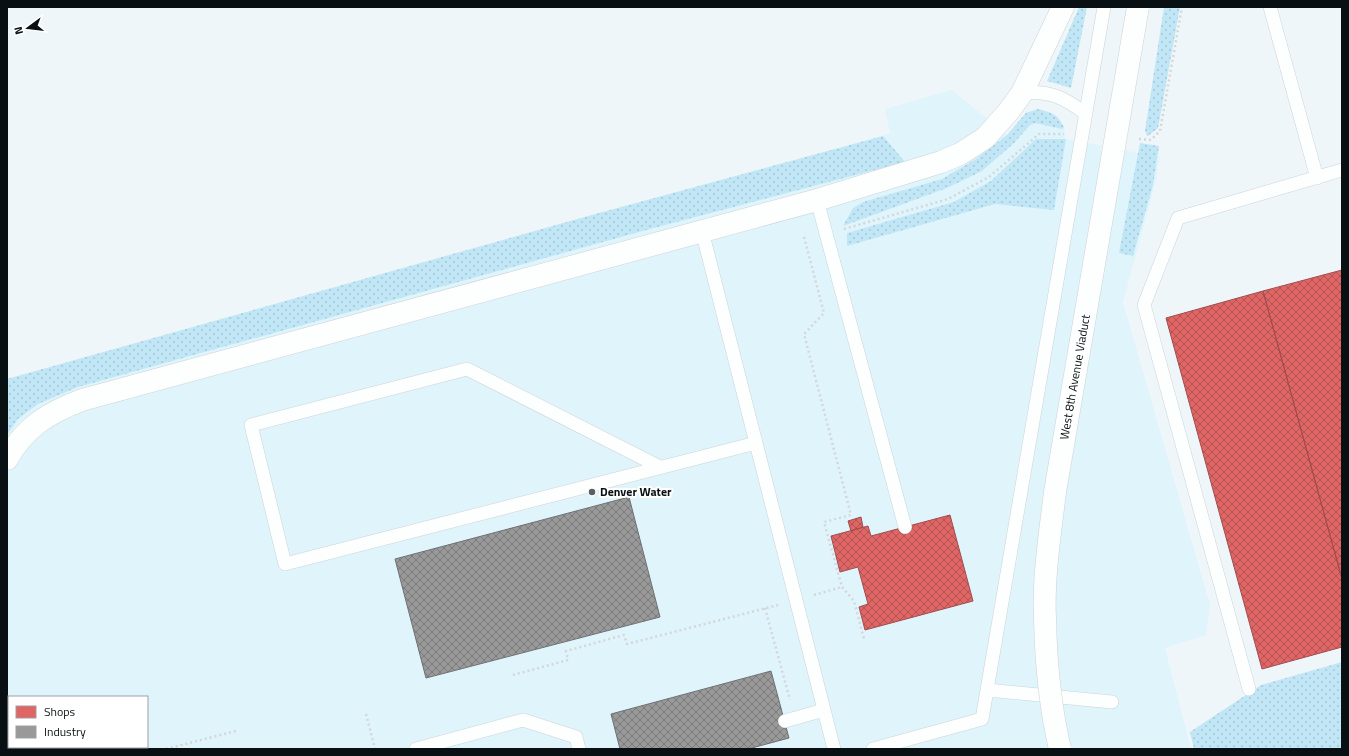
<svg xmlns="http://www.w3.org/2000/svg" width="1349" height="756" viewBox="0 0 1349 756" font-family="'Titillium Web',sans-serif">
<defs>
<pattern id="grass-dots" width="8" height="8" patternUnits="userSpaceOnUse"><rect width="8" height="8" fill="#c1e7f7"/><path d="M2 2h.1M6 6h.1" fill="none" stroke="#a4c5d3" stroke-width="1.8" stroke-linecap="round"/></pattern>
<pattern id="shops-cross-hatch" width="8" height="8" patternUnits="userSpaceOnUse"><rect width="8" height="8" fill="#e06666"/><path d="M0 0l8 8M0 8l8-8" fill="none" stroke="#b45353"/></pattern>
<pattern id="industry-cross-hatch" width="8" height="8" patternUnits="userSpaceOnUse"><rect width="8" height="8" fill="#999"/><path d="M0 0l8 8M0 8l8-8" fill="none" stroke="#7b7b7c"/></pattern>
</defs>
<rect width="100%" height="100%" fill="#eff6f9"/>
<!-- built -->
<path fill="#e0f4fc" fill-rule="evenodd" d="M 952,90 L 1007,135 L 1026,113 L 1038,109 L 1050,112 L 1058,117 L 1064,127 L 1066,139 L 1160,157 L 1155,185 L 1123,302 L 1210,605 L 1206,635 L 1165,648 L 1191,749 L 7,749 L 7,379 L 883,136 L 890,133 L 885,109 ZM 9,697 L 147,697 L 147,747 L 9,747 Z"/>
<!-- grass -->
<path fill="url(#grass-dots)" d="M 1079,7 L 1087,7 L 1071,88 L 1047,81 Z
M 1164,7 L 1180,7 L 1158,128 L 1148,136 L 1147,136 L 1145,131 Z
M 1038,109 C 1052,113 1057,114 1064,127 L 1062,129 L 1035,123 L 1030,125 L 1013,144 L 982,171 L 947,188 L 843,226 L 853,208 L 863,202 L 942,179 L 976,159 L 1007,135 L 1026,113 Z
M 883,136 L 905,162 L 650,229 L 78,387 L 38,404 L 18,419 L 7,435 L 7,379 L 588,216 Z
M 1036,139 L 1066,139 L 1054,210 L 995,204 L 847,246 L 847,233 L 954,202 L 991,181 Z
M 1140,143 L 1159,146 L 1153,185 L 1133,256 L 1119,253 Z
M 1342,662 L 1342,749 L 1194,749 L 1190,732 L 1261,685 Z"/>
<!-- shops -->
<path fill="url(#shops-cross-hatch)" stroke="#a04c4d" d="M 1342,270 L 1342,579 L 1263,291 Z
M 1263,291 L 1342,579 L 1342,647 L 1262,669 L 1166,318 Z
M 950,515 L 973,601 L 865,630 L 859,607 L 868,604 L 858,567 L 840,572 L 831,536 L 868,526 L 871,536 Z
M 861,517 L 863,527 L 851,531 L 848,521 Z"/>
<!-- industry -->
<path fill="url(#industry-cross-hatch)" stroke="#6e7071" d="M 629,497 L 660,617 L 426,678 L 395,559 Z
M 771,671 L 789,738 L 748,749 L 620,749 L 611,714 Z"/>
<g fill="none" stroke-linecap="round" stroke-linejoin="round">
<!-- service casing -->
<g stroke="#ccd3d6" stroke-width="14">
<path id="service" d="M 1270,7 L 1317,178
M 1022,93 C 1050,90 1065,98 1086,114
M 817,200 L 905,527
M 702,231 L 834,749
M 660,467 L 467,369 L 251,425 L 285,564 L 756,443
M 1249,689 L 1144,305 L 1178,218 L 1342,170
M 987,690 L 1112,702
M 785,721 L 824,710
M 416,749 L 523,720 L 576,737 L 579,749
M 873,749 L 982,719 L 1104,7"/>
</g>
<!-- minor casing -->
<g stroke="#ccd3d6" stroke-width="23">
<path id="minor" d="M 7,459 C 25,427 48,413 82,400 L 817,200 L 941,162 L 960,154 L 985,138 L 1008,112 L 1022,93 L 1063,7"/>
</g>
<!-- path -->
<path stroke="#d4d6d8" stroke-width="2.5" stroke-dasharray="2 3" stroke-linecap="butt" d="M 1139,139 L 1151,140 L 1160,131 L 1182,7
M 844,229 L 948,199 L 989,177 L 1039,134 L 1064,134
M 804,237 L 824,313 L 804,334 L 851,515 L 824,522 L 842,587 L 854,601 L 864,639
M 814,595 L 842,587
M 765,608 L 790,700
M 513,675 L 568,660 L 566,651 L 624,635 L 627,644 L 778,605
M 366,714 L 375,749
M 166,749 L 236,731"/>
<!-- service -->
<use href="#service" stroke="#fdfefe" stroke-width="13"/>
<!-- minor -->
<use href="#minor" stroke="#fdfefe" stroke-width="22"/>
<!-- secondary-bridge casing -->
<g stroke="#ccd3d6" stroke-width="23" stroke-linecap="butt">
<path id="secondary-bridge" d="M 1060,749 C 1050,707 1046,663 1045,619 C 1043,577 1050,534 1055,492 L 1138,7"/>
</g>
<!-- secondary-bridge -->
<use href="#secondary-bridge" stroke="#fdfefe" stroke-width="22"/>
</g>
<!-- markers -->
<circle fill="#5a6064" stroke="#fff" stroke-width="1.5" cx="592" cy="492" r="4"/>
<g text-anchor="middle" stroke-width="4" stroke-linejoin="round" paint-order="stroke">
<!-- street labels -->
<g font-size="12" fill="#091013" stroke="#fff">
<text transform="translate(1075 377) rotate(-80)" y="4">West 8th Avenue Viaduct</text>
</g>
<!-- poi labels -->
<g font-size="12" font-weight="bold" fill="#091013" stroke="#fff" text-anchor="start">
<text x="600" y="496">Denver Water</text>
</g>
</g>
<!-- border -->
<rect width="1349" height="756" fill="none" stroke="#091013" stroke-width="16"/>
<!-- legend -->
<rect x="8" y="696" width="140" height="52" fill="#ffffff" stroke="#9d9fa1"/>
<rect x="16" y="706" width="20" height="12" fill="#e06666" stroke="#9d9fa1"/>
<text x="44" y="716" font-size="12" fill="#091013">Shops</text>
<rect x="16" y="726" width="20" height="12" fill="#999999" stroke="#9d9fa1"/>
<text x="44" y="736" font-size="12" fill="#091013">Industry</text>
<!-- north arrow -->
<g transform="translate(28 28) rotate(255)" stroke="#ffffff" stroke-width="3" paint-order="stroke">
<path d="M0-3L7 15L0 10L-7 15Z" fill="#091013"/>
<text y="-6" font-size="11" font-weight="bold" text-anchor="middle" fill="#091013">N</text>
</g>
</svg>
